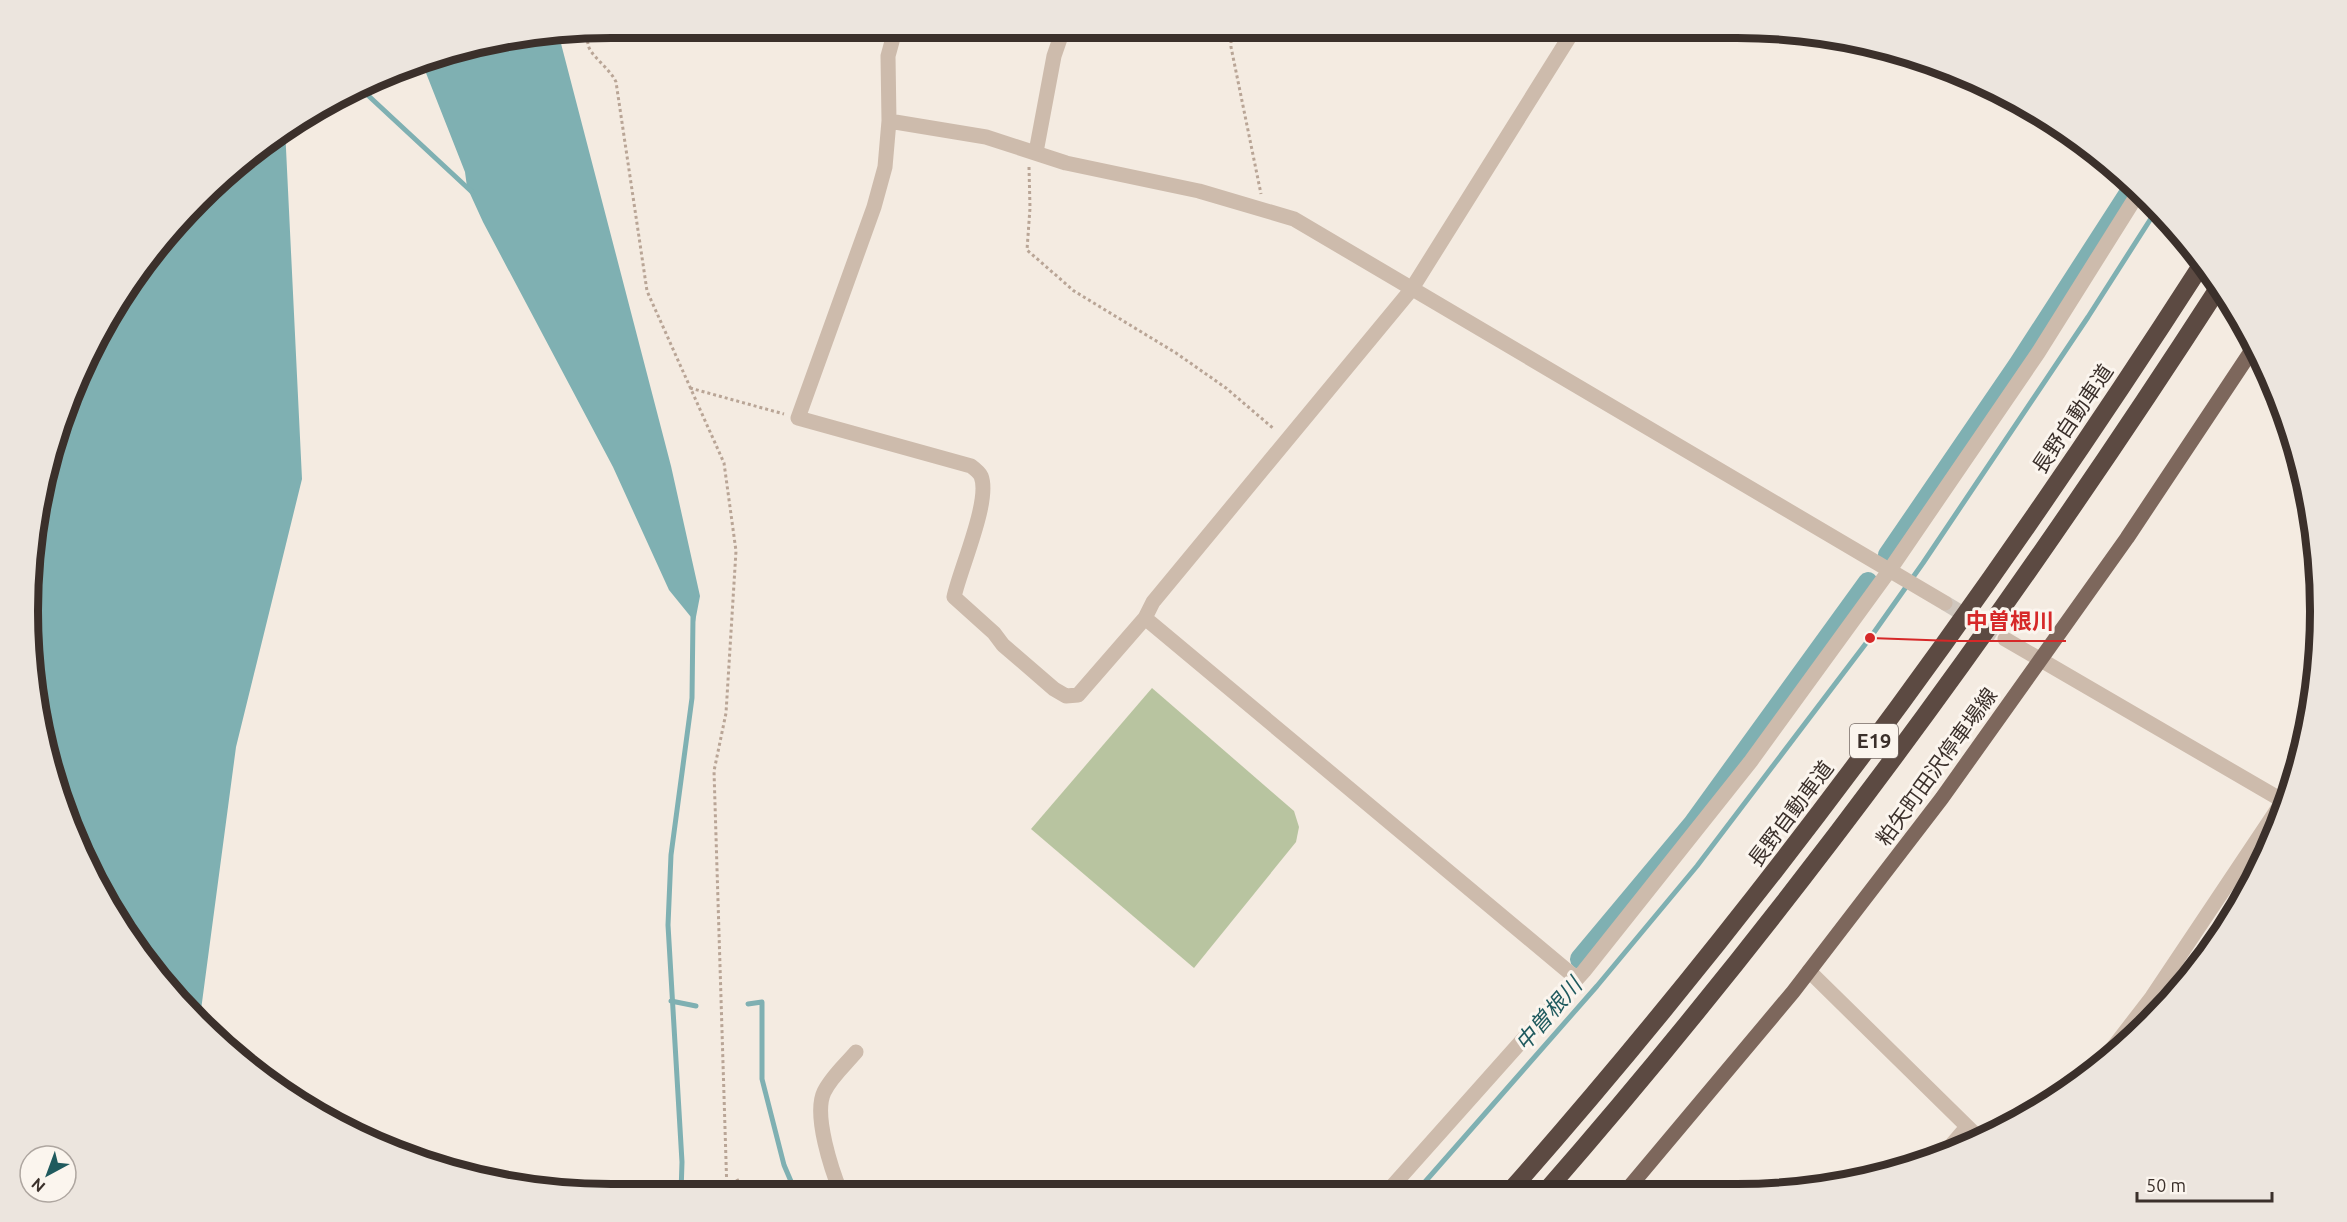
<svg xmlns="http://www.w3.org/2000/svg" width="2347" height="1222" viewBox="0 0 2347 1222" font-family="Ubuntu,'Noto Sans JP',sans-serif">
<rect width="100%" height="100%" fill="#f4ebe1"/>
<!-- green -->
<path fill="#b8c4a0" d="M 1152,688 L 1294,811 L 1299,827 L 1296,842 L 1194,968 L 1031,829 Z"/>
<!-- water -->
<path fill="#7fb0b2" d="M 558,32 L 671,466 L 700,596 L 695,622 L 669,590 L 613,467 L 483,222 L 467,187 L 465,172 L 426,73 L 423,58 L 497,38 Z
M 285,128 L 302,479 L 236,747 L 199,1025 L 126,936 L 87,869 L 47,762 L 28,650 L 28,572 L 47,460 L 72,387 L 125,287 L 172,226 L 255,148 Z"/>
<g fill="none" stroke-linecap="round" stroke-linejoin="round">
<!-- stream -->
<path stroke="#7fb0b2" stroke-width="5" d="M 359,87 L 472,192
M 671,1001 L 696,1006
M 748,1004 L 762,1002 L 762,1079 L 784,1165 L 796,1193
M 1417,1191 L 1597,986 L 1697,866 L 1870,638 L 1923,563 L 2088,317 L 2157,209
M 681,1193 L 682,1162 L 668,925 L 671,855 L 692,698 L 693,617"/>
<!-- canal -->
<path stroke="#7fb0b2" stroke-width="20" d="M 1888,555 L 2018,365 L 2133,187
M 1580,959 L 1692,825 L 1868,582"/>
<!-- minor-tunnel -->
<path stroke="#cfc6bd" stroke-width="15" stroke-dasharray="15 8" stroke-linecap="butt" d="M 1945,603 L 2005,639"/>
<!-- path -->
<path stroke="#b9a596" stroke-width="3" stroke-dasharray="3 3" stroke-linecap="butt" d="M 1231,28 L 1231,47 L 1261,194
M 588,29 C 588,34 587,39 588,44 C 589,55 610,68 616,82 L 647,291 L 724,463 L 736,551 L 726,713 L 714,771 L 727,1193
M 1029,167 L 1030,208 L 1027,250 L 1074,291 L 1176,353 L 1226,388 L 1274,429
M 690,388 L 784,414
M 726,1188 L 738,1180 L 745,1184 L 750,1193"/>
<!-- minor -->
<path stroke="#cdbbac" stroke-width="15" d="M 896,27 L 888,56 L 889,121 L 885,167 L 874,207 L 798,418 L 971,466 C 975,469 979,472 981,476 C 991,500 960,569 954,597 L 994,633 L 1003,645 L 1054,689 L 1066,696 L 1078,695 L 1145,618 L 1153,602 L 1411,290 L 1575,28
M 889,121 L 986,137 L 1066,163 L 1199,191 L 1294,219 L 1945,603
M 1036,152 L 1054,56 L 1064,27
M 1145,618 L 1576,978
M 2005,639 L 2285,802
M 1809,971 L 1980,1139
M 2105,1058 L 2152,997 L 2283,801
M 1943,1155 L 1967,1127
M 1388,1191 L 1584,971 L 1751,761 L 1889,571 L 2038,353 L 2139,192
M 841,1193 C 832,1171 813,1115 824,1092 C 831,1077 845,1065 856,1052"/>
<!-- major -->
<path stroke="#7d675c" stroke-width="15" d="M 1626,1191 L 1793,992 L 1942,798 L 2127,538 L 2254,347"/>
<!-- highway -->
<path stroke="#5c4a42" stroke-width="18" d="M 1510,1191 C 1766,901 1993,589 2202,264
M 1546,1191 C 1794,907 2015,603 2219,287"/>
</g>
<g text-anchor="middle" stroke-width="6" stroke-linejoin="round" paint-order="stroke">
<!-- shield labels -->
<rect fill="#fbf5ee" stroke="#756b66" stroke-width="1.5" x="1850" y="724" width="48" height="34" rx="4.5"/>
<g font-size="20" font-weight="bold" fill="#3b302b">
<text x="1874" y="748">E19</text>
</g>
<!-- street labels -->
<g font-size="21" fill="#3b302b" stroke="#fbf5ee">
<text transform="translate(2073 419) rotate(-56)" y="7">長野自動車道</text>
<text transform="translate(1937 767) rotate(-54)" y="7">粕矢町田沢停車場線</text>
<text transform="translate(1791 814) rotate(-53)" y="7">長野自動車道</text>
</g>
<!-- water labels -->
<g font-size="22" font-style="italic" fill="#1f5a5e" stroke="#fbf5ee">
<text transform="translate(1548 1014) rotate(-49)" y="8">中曽根川</text>
</g>
</g>
<!-- crop -->
<path d="M0 0H2347V1222H0ZM611 38H1737A573 573 0 0 1 2310 611V611A573 573 0 0 1 1737 1184H611A573 573 0 0 1 38 611V611A573 573 0 0 1 611 38Z" fill="#ece5de" fill-rule="evenodd"/>
<path fill="none" stroke="#3b302b" stroke-width="8" d="M611 38H1737A573 573 0 0 1 2310 611V611A573 573 0 0 1 1737 1184H611A573 573 0 0 1 38 611V611A573 573 0 0 1 611 38Z"/>
<!-- callouts -->
<path fill="none" stroke="#d62828" stroke-width="2" d="M1870 638L1954 641H2066"/>
<circle fill="#d62828" stroke="#fbf5ee" stroke-width="2" cx="1870" cy="638" r="6"/>
<g font-size="22" text-anchor="middle" font-weight="bold" fill="#d62828" stroke="#fbf5ee" stroke-width="6" stroke-linejoin="round" paint-order="stroke">
<text x="2010" y="629">中曽根川</text>
</g>
<!-- north arrow -->
<g transform="translate(48 1174) rotate(221)"><circle r="28" fill="#fbf5ee" stroke="#aea6a0" stroke-width="1.5"/>
<path d="M0-4.5L10 22L0 15L-10 22Z" fill="#1f5a5e"/>
<text y="-9" font-size="16" font-weight="bold" text-anchor="middle" fill="#3b302b">N</text>
</g>
<!-- scale -->
<path d="M2137 1192v9h135v-9" fill="none" stroke="#3b302b" stroke-width="3"/>
<text x="2146" y="1192" font-size="18" fill="#3b302b" stroke="#fbf5ee" stroke-width="4.5" paint-order="stroke">50 m</text>
</svg>
